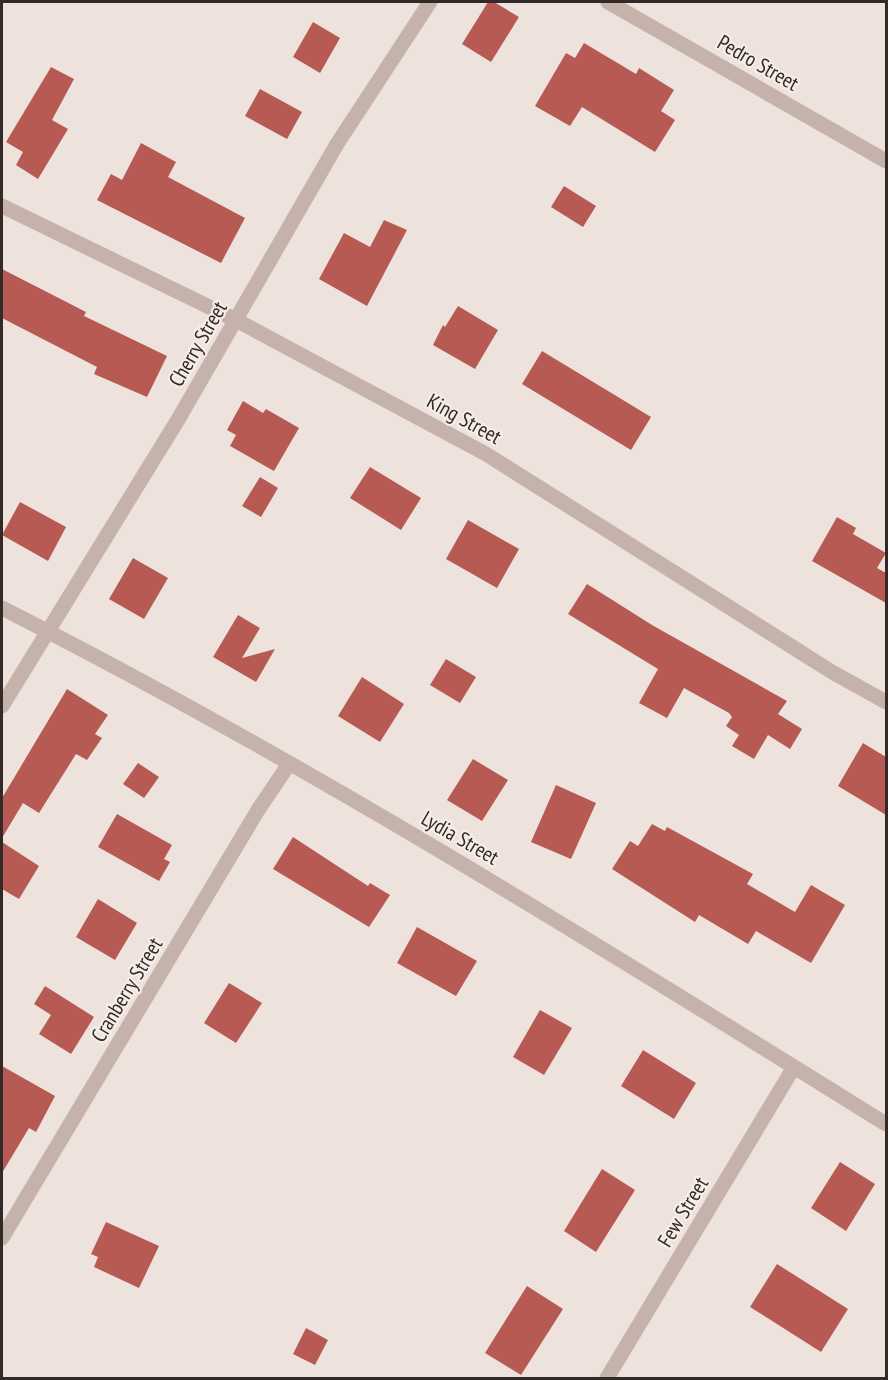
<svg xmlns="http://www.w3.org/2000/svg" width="888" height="1380" viewBox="0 0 888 1380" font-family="'PT Sans Narrow',sans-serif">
<rect width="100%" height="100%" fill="#eee3dc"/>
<!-- building -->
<path fill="#b65a53" d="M 488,2 L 494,2 L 519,17 L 491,62 L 462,44 Z
M 313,22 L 340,38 L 320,73 L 293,57 Z
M 584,43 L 636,74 L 639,68 L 674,90 L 661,111 L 675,120 L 655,152 L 582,107 L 570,126 L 535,106 L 566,53 L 575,58 Z
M 51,67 L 74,79 L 52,120 L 68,129 L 38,179 L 16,165 L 23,152 L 6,142 Z
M 260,89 L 302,112 L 287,139 L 245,116 Z
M 141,143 L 176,162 L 168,177 L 245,218 L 221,263 L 97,200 L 111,174 L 122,180 Z
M 564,186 L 596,206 L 583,227 L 551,207 Z
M 384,220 L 407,230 L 367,306 L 319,279 L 344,233 L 370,247 Z
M 2,269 L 86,312 L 84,316 L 167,356 L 147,397 L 94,374 L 97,367 L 2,318 Z
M 458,306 L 498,330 L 475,369 L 433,345 L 443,325 L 445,327 Z
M 542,351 L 651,417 L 631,450 L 522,384 Z
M 243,401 L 263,413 L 266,409 L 299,428 L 274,471 L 230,446 L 236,435 L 227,430 Z
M 370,467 L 421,498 L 401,530 L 350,498 Z
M 260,477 L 278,488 L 261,517 L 242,506 Z
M 20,502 L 66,527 L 48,561 L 2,535 Z
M 837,517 L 856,528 L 853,534 L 886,553 L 877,568 L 886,573 L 886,603 L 812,561 Z
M 468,520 L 519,549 L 497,588 L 446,559 Z
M 133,558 L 168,578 L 144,619 L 109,599 Z
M 587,584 L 652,625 L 787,701 L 778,714 L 802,729 L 790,749 L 768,735 L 754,759 L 732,746 L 739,735 L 726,726 L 732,717 L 729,713 L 684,688 L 667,718 L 639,703 L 658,669 L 568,614 Z
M 238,615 L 260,628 L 242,658 L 275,649 L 256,682 L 213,657 Z
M 446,659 L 476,677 L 460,703 L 430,685 Z
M 362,677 L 404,704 L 380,742 L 338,716 Z
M 67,689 L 108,715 L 95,734 L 102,738 L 87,760 L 76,754 L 39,813 L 23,803 L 2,838 L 2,798 Z
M 863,743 L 886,757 L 886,815 L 838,786 Z
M 473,759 L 508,780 L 482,821 L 447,800 Z
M 138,763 L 159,777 L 144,798 L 123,784 Z
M 556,785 L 596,803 L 571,859 L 531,842 Z
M 117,814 L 172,845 L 164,859 L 170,862 L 159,881 L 98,847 Z
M 652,824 L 665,831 L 667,827 L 753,874 L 747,884 L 795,912 L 811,885 L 845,905 L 811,963 L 756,931 L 748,944 L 699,915 L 695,922 L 612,869 L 630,841 L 638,846 Z
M 293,837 L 368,886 L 370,883 L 390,895 L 369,927 L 273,869 Z
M 2,842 L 39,866 L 19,899 L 2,889 Z
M 98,899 L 137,923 L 115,960 L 76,937 Z
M 417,927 L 477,961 L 456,996 L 397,963 Z
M 229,983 L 262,1003 L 236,1043 L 204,1023 Z
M 45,986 L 94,1017 L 71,1054 L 39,1034 L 51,1015 L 34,1004 Z
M 540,1010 L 572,1028 L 544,1075 L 513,1057 Z
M 643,1050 L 696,1083 L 674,1119 L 621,1086 Z
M 2,1066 L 55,1096 L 36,1132 L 29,1128 L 2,1173 Z
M 840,1162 L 875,1184 L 846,1231 L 811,1208 Z
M 602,1169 L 635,1190 L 596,1252 L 564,1231 Z
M 106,1222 L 159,1246 L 139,1288 L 94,1267 L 98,1257 L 91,1254 Z
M 777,1264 L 848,1309 L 821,1352 L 750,1307 Z
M 527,1286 L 563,1309 L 521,1375 L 485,1353 Z
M 306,1328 L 328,1340 L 315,1365 L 293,1354 Z"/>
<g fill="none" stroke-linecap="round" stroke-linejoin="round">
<!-- minor -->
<path stroke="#c5b2aa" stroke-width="15" d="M 608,2 L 886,161
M 2,206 L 236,320 L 486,454 L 832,672 L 886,702
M 2,608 C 306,762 596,944 886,1124
M 2,706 L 179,418 L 337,144 L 430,2
M 2,1238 L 258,810 L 289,764
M 607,1378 L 794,1067"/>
</g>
<g text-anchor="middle" stroke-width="4.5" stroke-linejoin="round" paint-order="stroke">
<!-- street labels -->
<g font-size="21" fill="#332a28" stroke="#f7ede8">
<text transform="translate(758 63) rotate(30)" y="7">Pedro Street</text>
<text transform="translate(198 344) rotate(-60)" y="7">Cherry Street</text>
<text transform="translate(464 419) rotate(29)" y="7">King Street</text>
<text transform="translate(460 838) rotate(30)" y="7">Lydia Street</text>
<text transform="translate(127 990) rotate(-59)" y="7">Cranberry Street</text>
<text transform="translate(683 1212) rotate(-59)" y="7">Few Street</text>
</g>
</g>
<!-- border -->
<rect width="888" height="1380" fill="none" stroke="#332a28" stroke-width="6"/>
</svg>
